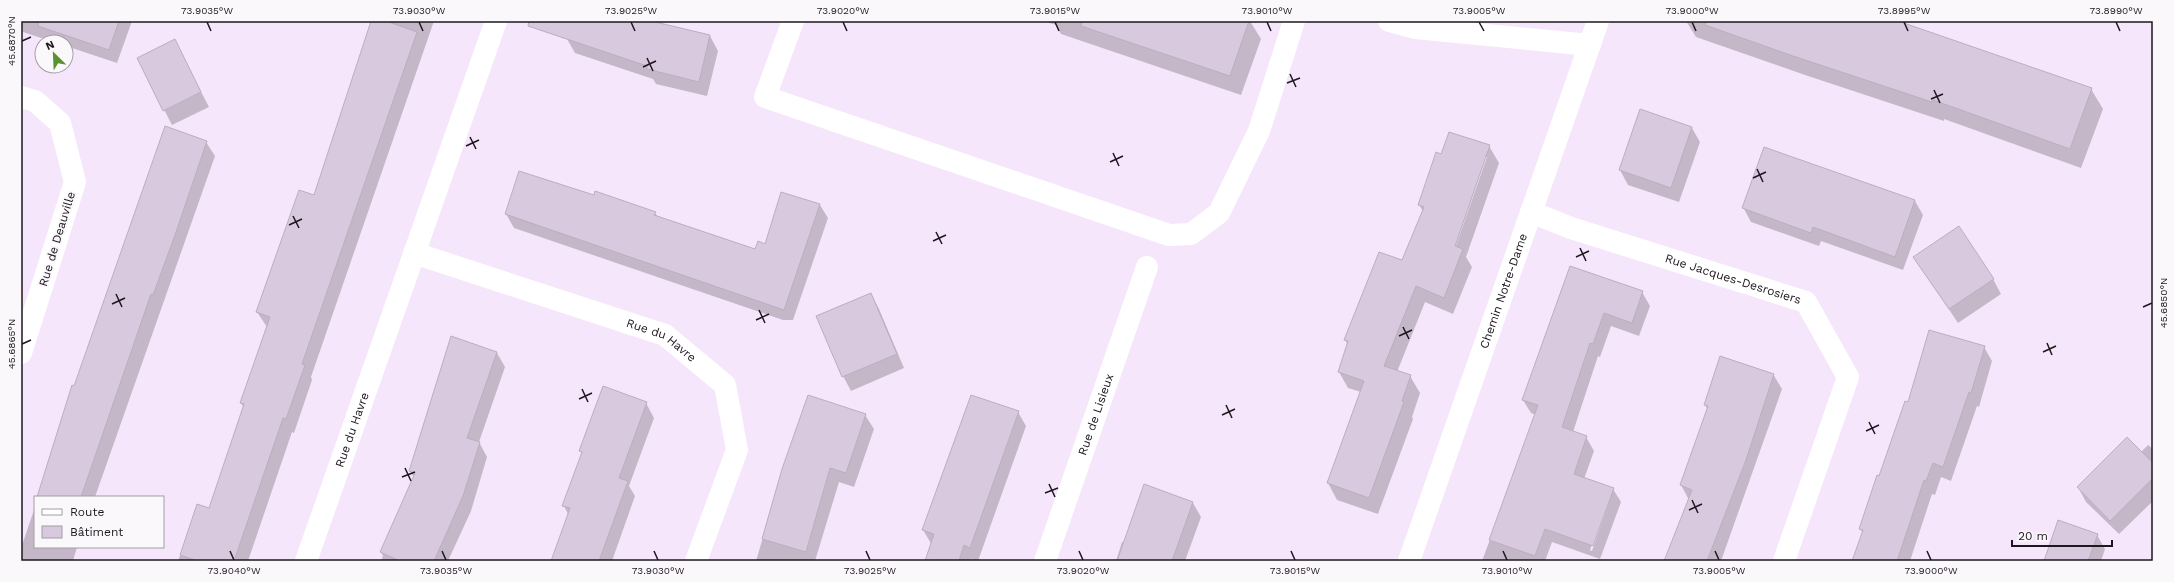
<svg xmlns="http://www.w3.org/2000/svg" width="2174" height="582" viewBox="0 0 2174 582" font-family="'Work Sans',sans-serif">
<rect width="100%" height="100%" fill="#f6e6fb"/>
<!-- shadow -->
<path fill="#0003" fill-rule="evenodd" d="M 21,21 L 132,21 L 117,63 L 66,46 L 66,42 L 53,42 L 23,32 Z
M 373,21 L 434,21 L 311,377 L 312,380 L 294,433 L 292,432 L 248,561 L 178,561 L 198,505 L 210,509 L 244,408 L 241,403 L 267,327 L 257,312 L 314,196 Z
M 573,21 L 647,21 L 710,36 L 718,51 L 707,96 L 656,84 L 653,79 L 575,53 L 567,39 Z
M 1043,21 L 1250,21 L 1261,39 L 1241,95 L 1061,34 L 1056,25 Z
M 1686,21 L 1896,21 L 2091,89 L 2103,109 L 2081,168 L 1944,119 L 1944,121 L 1805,75 L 1696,37 Z
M 174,40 L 209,107 L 172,125 L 138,59 Z
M 1692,128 L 1700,142 L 1679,202 L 1628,185 L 1620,170 Z
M 206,142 L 215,156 L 95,497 L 38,497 L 75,387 Z
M 1489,146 L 1499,163 L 1466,257 L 1472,267 L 1453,314 L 1425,302 L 1397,372 L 1410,376 L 1420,393 L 1412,417 L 1413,419 L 1378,514 L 1337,500 L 1328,483 L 1361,392 L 1348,388 L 1339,372 L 1348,345 L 1345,340 L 1402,262 L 1423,211 L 1419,205 L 1442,156 ZM 1485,157 L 1487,157 L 1454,251 L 1452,251 Z
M 1864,183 L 1915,201 L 1923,215 L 1903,270 L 1821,241 L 1819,246 L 1751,222 L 1743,207 Z
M 781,194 L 820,205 L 828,218 L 793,320 L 783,320 L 514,228 L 506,214 L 595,196 L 655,213 L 658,217 L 756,250 L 766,245 Z
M 1914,257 L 1993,279 L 2001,294 L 1958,323 Z
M 1571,267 L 1642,292 L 1650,306 L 1639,336 L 1611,326 L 1600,357 L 1598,356 L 1573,432 L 1586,437 L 1594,451 L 1584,479 L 1613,489 L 1621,502 L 1600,559 L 1552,542 L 1545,561 L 1482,561 L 1536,415 L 1531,413 L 1523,400 ZM 1609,497 L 1611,497 L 1592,551 L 1590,550 Z
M 871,294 L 879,309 L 904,368 L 851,391 L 843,376 Z
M 1984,347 L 1992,361 L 1979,407 L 1977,406 L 1951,481 L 1941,477 L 1935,495 L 1932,494 L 1910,561 L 1853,561 L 1863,533 L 1860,529 L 1909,403 Z
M 497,353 L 505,367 L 479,442 L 487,457 L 471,511 L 448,561 L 381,561 L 383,556 L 381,552 L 414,478 L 410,471 Z
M 1773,374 L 1782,389 L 1721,561 L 1665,561 L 1689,500 L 1681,485 L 1708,410 L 1705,405 Z
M 646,403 L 654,418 L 629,486 L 635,496 L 612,561 L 552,561 L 568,514 L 564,506 L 582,454 L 580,451 Z
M 1018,412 L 1026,426 L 978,561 L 972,559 L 971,561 L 926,561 L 932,545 L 923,530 Z
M 865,415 L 874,429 L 854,487 L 839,482 L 815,561 L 756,561 L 783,469 Z
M 2148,445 L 2153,449 L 2153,501 L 2119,534 L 2086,502 L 2078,487 L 2141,452 Z
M 1145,486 L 1193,503 L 1201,517 L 1185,561 L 1116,561 L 1122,542 L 1125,543 Z
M 35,507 L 35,547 L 77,547 L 73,561 L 21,561 L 21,548 Z
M 2097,535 L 2105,549 L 2101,561 L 2045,561 Z"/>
<!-- building -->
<path fill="#d9c9de" stroke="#bcadc1" d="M 39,21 L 119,21 L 109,50 L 38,26 Z
M 371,21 L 386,21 L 417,32 L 302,364 L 305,365 L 286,419 L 283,418 L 234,561 L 198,561 L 180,555 L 197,504 L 209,508 L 244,404 L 240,403 L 270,317 L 256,312 L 299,190 L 314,195 Z
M 529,21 L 651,21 L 710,35 L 699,82 L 647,69 L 647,66 L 528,26 Z
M 1082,21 L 1249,21 L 1230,76 L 1081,26 Z
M 1706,21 L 1898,21 L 2092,88 L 2070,149 L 1933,100 L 1932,102 L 1793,56 L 1705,25 Z
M 175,39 L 201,92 L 163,111 L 137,58 Z
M 1640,109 L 1692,127 L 1671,188 L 1619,170 Z
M 165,126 L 207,141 L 175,235 L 153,295 L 151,294 L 81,497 L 37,497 L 72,385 L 74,386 Z
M 1449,132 L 1490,145 L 1455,246 L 1463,249 L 1444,298 L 1416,286 L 1384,366 L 1411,375 L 1402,401 L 1404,402 L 1369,498 L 1327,483 L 1364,381 L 1338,372 L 1348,341 L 1344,340 L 1379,252 L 1402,260 L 1424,207 L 1418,205 L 1436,152 L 1441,154 Z
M 1764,147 L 1915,200 L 1895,257 L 1813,227 L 1811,233 L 1742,208 Z
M 519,171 L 594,195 L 595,191 L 656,212 L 654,215 L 755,249 L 758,241 L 765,244 L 781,192 L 820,204 L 784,310 L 505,214 Z
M 1959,226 L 1994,279 L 1949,309 L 1913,257 Z
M 1570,266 L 1643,291 L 1632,323 L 1604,313 L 1593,344 L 1590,343 L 1562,427 L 1587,436 L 1574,474 L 1614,488 L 1593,546 L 1545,529 L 1535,556 L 1489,540 L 1538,405 L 1522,400 Z
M 871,293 L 897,354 L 842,377 L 816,316 Z
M 1929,330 L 1985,346 L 1971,393 L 1969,392 L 1943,467 L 1933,463 L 1926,481 L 1924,480 L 1897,561 L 1852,561 L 1863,530 L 1859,529 L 1877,475 L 1879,476 L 1905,401 L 1908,402 Z
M 451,336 L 497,352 L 467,438 L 480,442 L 463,496 L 434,561 L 400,561 L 380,552 L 415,473 L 409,471 Z
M 1720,356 L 1774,374 L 1746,460 L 1707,561 L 1664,561 L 1692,490 L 1680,485 L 1708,406 L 1704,405 Z
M 603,386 L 647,402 L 619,478 L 628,481 L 599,561 L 551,561 L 570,508 L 562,506 L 582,452 L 579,451 Z
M 808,395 L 866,414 L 846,473 L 830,468 L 806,552 L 762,539 L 782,469 Z
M 971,395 L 1019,411 L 970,548 L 964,545 L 959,561 L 925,561 L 934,534 L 922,530 Z
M 2127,437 L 2153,463 L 2153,478 L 2110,521 L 2077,487 Z
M 1144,484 L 1193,502 L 1172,561 L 1117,561 Z
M 2058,520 L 2098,534 L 2088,561 L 2044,561 Z"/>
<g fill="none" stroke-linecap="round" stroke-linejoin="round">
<!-- minor -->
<g stroke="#fff" stroke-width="22">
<path d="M 793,21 L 765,97 L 1169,235 L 1191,234 L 1219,213 L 1259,131 L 1294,21"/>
<path d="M 1389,21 L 1415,28 L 1590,45"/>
<path d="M 21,97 L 35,101 L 60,123 L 75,182 L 21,353"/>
<path id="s1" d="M 1531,212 L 1571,228 L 1806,302 L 1848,377 L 1784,561"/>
<path id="s2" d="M 414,253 L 665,335 L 725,385 L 737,450 L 696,561"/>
<path id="s3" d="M 306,561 L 496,21"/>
<path id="s4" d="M 1045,561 L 1147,267"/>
<path id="s5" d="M 1409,561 L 1598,21"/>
</g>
</g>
<!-- ticks -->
<path fill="none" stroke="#1d171e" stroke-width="1.5" d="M 207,22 L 211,31M 419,22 L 423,31M 631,22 L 635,31M 843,22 L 847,31M 1055,22 L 1059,31M 1267,22 L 1271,31M 1479,22 L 1484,31M 1692,22 L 1696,31M 1904,22 L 1908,31M 2116,22 L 2120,31M 22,41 L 31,37M 647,58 L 653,71M 643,67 L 656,61M 1290,74 L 1296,87M 1287,83 L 1300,78M 1934,90 L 1940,103M 1931,99 L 1943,94M 470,137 L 476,149M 466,146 L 479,140M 1113,153 L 1119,166M 1110,162 L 1123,156M 1757,169 L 1763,182M 1753,178 L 1766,172M 293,216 L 299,228M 289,225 L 302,219M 936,232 L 942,244M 933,241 L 946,235M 1580,248 L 1586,261M 1576,257 L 1589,251M 116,294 L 122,307M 112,304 L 125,298M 2143,307 L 2152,303M 759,310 L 765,323M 756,320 L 769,314M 1403,327 L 1409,339M 1399,336 L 1412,330M 2047,343 L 2052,355M 22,344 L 31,340M 2043,352 L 2056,346M 582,389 L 588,402M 579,399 L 592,393M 1226,405 L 1232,418M 1222,415 L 1235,409M 1869,422 L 1875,434M 1866,431 L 1879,425M 405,468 L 411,481M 402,477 L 415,472M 1049,484 L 1055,497M 1045,493 L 1058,488M 1692,500 L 1698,513M 1689,510 L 1702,504M 230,551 L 234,560M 442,551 L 446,560M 654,551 L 658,560M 866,551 L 870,560M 1079,551 L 1083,560M 1291,551 L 1295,560M 1503,551 L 1507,560M 1715,551 L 1719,560M 1927,551 L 1931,560"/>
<g text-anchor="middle" stroke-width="4" stroke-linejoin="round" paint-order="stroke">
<!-- street labels -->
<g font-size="12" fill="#1d171e" stroke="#fbf8fc">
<text transform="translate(57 239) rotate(-73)" y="4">Rue de Deauville</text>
<text dy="4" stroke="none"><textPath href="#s1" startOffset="213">Rue Jacques-Desrosiers</textPath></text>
<text dy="4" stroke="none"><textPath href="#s5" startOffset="286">Chemin Notre-Dame</textPath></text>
<text dy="4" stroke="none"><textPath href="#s2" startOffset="263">Rue du Havre</textPath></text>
<text dy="4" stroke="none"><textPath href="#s4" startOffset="155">Rue de Lisieux</textPath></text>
<text dy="4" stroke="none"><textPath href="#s3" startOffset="139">Rue du Havre</textPath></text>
</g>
</g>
<!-- border -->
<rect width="2174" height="582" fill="none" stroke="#fbf8fc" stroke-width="44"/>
<!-- legend -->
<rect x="34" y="496" width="130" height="52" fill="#fbf8fc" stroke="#a29ea3"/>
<rect x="42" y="509" width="20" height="6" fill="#ffffff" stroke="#a29ea3"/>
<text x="70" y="516" font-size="12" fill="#1d171e">Route</text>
<rect x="42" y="526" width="20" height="12" fill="#d9c9de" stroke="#a29ea3"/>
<text x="70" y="536" font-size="12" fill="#1d171e">Bâtiment</text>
<!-- north arrow -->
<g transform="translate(54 54) rotate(336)"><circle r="19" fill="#fbf8fc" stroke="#a29ea3"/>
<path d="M0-3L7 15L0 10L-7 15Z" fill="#59922f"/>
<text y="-6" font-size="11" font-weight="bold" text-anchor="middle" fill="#1d171e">N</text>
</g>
<!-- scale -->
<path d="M2012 540v6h100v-6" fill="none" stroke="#1d171e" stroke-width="2"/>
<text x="2018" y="540" font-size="12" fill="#1d171e" stroke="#fbf8fc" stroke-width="3" paint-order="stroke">20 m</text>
<rect x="22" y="22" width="2130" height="538" fill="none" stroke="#1d171e" stroke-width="1.5"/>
<g font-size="10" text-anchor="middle" fill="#1d171e">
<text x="207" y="14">73.9035°W</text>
<text x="419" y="14">73.9030°W</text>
<text x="631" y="14">73.9025°W</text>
<text x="843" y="14">73.9020°W</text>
<text x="1055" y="14">73.9015°W</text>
<text x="1267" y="14">73.9010°W</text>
<text x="1479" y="14">73.9005°W</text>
<text x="1692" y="14">73.9000°W</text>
<text x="1904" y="14">73.8995°W</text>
<text x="2116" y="14">73.8990°W</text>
<text transform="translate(11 41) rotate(-90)" y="4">45.6870°N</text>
<text transform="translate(2163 303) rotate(-90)" y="4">45.6850°N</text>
<text transform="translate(11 344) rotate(-90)" y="4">45.6865°N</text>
<text x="234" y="574">73.9040°W</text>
<text x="446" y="574">73.9035°W</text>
<text x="658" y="574">73.9030°W</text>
<text x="870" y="574">73.9025°W</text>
<text x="1083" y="574">73.9020°W</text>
<text x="1295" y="574">73.9015°W</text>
<text x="1507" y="574">73.9010°W</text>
<text x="1719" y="574">73.9005°W</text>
<text x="1931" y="574">73.9000°W</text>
</g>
</svg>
